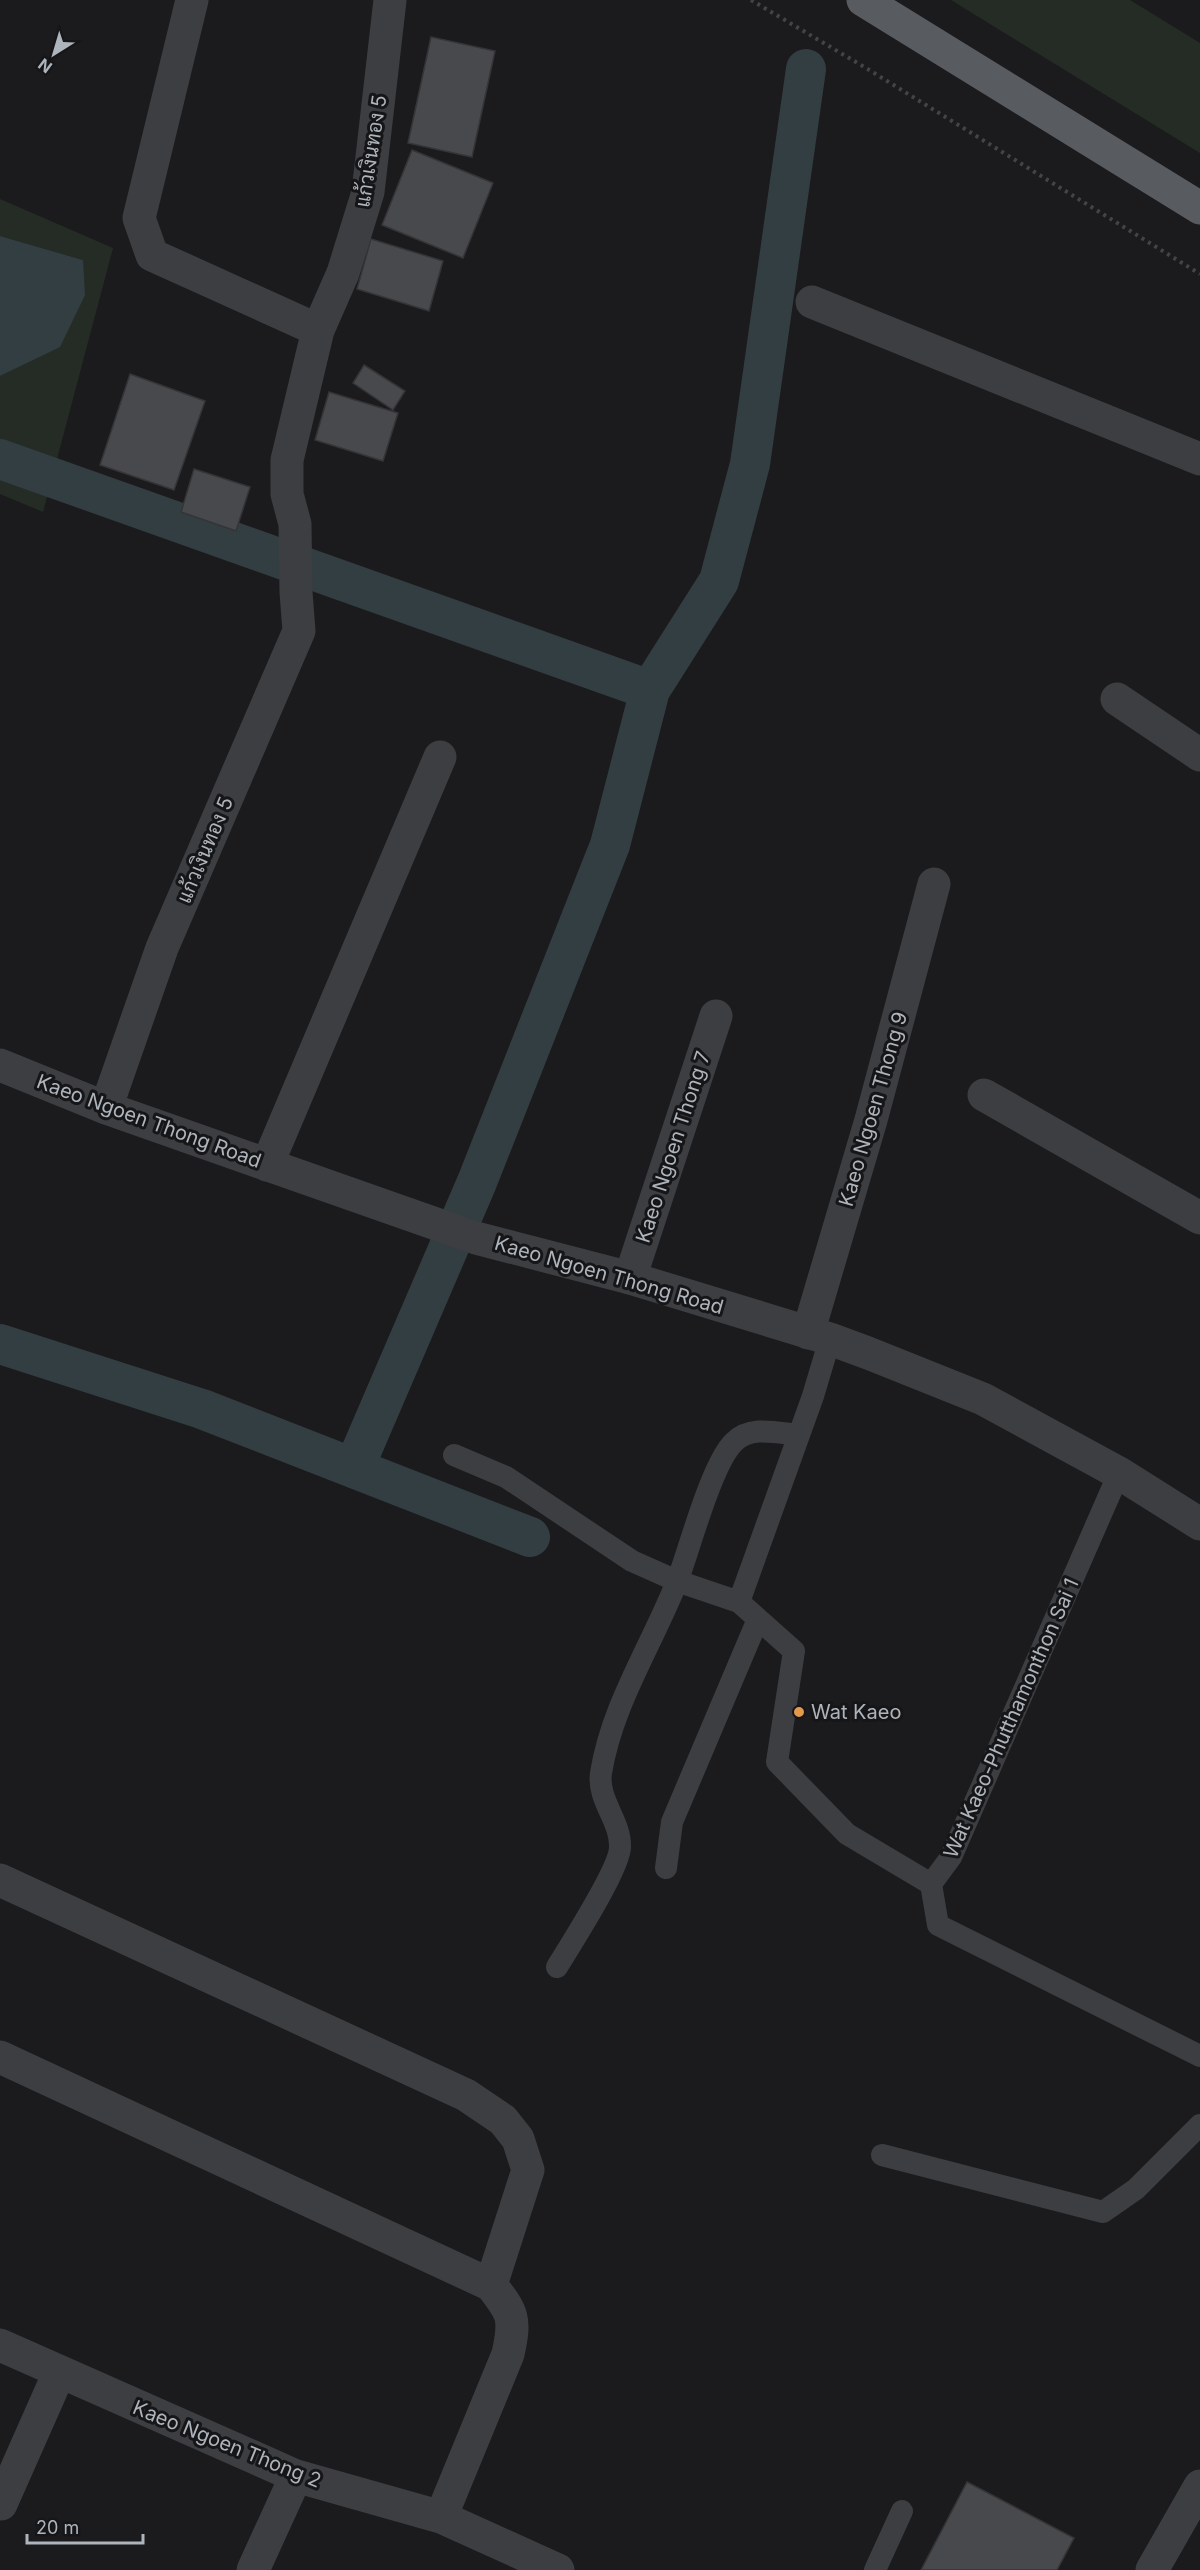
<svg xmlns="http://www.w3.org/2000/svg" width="1200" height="2570" viewBox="0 0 1200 2570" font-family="Inter,Sarabun,sans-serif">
<rect width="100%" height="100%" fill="#1b1b1d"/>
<!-- green -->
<path fill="#252c25" d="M 951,0 L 1130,0 L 1200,43 L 1200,153 Z
M 0,199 L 113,248 L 43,512 L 0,494 L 0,376 L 60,346 L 83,260 L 0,236 Z"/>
<!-- water -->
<path fill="#333e42" d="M 0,236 L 83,260 L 85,295 L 60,347 L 0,376 Z"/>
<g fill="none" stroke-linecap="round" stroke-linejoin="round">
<!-- canal -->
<path stroke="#333e42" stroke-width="40" d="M 0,459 L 650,690
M 0,1344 L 202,1409 L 530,1537
M 354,1468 L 477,1182 L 610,845 L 650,690 L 719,581 L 750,464 L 806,69"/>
</g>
<!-- building -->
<path fill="#48494d" stroke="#353538" stroke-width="1.5" d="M 431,37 L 495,51 L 472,157 L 408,143 Z
M 412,150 L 493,183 L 463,258 L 382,225 Z
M 371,239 L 443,261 L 429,311 L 357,289 Z
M 364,365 L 405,391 L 393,410 L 353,383 Z
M 130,374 L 205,401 L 174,490 L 100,465 Z
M 329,392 L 398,413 L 383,461 L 315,440 Z
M 194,469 L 250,487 L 236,531 L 181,512 Z
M 967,2482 L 1074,2538 L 1057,2570 L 921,2570 Z"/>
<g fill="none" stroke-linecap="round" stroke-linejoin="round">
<!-- path -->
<path stroke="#424548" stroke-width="4" stroke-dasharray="3 4.5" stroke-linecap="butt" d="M 751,0 L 866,68 L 1200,274"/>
<!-- service -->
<path stroke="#3c3e41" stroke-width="22" d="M 454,1455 L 506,1477 L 632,1561 L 677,1581 L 739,1602 L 794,1651 L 777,1762 L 847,1834 L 931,1884
M 1119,1473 L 951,1857 L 931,1884 L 938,1925 L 1200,2056
M 739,1602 L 813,1396 L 830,1339
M 666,1868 L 672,1822 L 758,1619
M 557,1967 C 571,1944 620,1868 620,1847 C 621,1821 597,1800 601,1773 C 612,1704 653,1643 678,1579 C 690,1547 712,1463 734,1442 C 751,1425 777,1433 799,1435
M 882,2155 L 1103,2212 L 1136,2189 L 1200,2125
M 875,2570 L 902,2511"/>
<!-- minor -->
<path stroke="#3c3e41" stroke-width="33" d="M 192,0 L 139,218 L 152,255 L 318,330
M 812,302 L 1200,459
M 1117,699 L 1200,755
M 984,1095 L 1200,1218
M 106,1108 L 162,948 L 299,631 L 296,592 L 295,524 L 287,494 L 287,460 L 318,330 L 343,273 L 368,192 L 390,0
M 267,1165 L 440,757
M 630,1278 L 716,1016
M 808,1333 L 871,1120 L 934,884
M 0,1880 L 466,2095 L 503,2120 L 518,2139 L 528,2170 L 491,2285 C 513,2313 516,2318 508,2354 L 441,2517
M 0,2057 L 491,2285
M 0,2345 L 296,2476 L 441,2517 L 558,2570
M 1,2504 L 59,2373
M 253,2570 L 296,2476"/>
<!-- tertiary -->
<path stroke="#3c3e41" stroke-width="33" d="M 0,1065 L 106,1108 L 476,1238 L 630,1278 L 830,1339 L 868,1353 L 983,1399 L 1119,1473 L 1200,1524
M 1152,2570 L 1200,2486"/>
<!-- primary -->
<path stroke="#585b60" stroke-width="33" d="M 863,0 L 1200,208"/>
</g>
<!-- markers -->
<circle fill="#e3994c" stroke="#161618" stroke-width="2" cx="799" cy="1712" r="6"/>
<g text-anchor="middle" stroke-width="6" stroke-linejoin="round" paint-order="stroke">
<!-- street labels -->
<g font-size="20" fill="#aeb4bb" stroke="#161618">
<text transform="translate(371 151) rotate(-81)" y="7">แก้วเงินทอง 5</text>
<text transform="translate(205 850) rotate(-67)" y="7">แก้วเงินทอง 5</text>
<text transform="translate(873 1109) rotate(-74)" y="7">Kaeo Ngoen Thong 9</text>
<text transform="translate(149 1121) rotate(20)" y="7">Kaeo Ngoen Thong Road</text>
<text transform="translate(673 1147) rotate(-72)" y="7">Kaeo Ngoen Thong 7</text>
<text transform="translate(609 1275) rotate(16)" y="7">Kaeo Ngoen Thong Road</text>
<text transform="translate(1011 1718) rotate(-66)" y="7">Wat Kaeo-Phutthamonthon Sai 1</text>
<text transform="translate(227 2444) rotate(22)" y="7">Kaeo Ngoen Thong 2</text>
</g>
<!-- poi labels -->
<g font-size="20" fill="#aeb4bb" stroke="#161618" text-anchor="start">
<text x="811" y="1719">Wat Kaeo</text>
</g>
</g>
<!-- north arrow -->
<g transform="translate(54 54) rotate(217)" stroke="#161618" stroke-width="4.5" paint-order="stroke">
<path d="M0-4.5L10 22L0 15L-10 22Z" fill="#aeb4bb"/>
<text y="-9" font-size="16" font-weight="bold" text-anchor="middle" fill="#aeb4bb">N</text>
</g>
<!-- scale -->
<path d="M27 2534v9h116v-9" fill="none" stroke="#aeb4bb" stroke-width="3"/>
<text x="36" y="2534" font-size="18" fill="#aeb4bb" stroke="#161618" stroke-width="4.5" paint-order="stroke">20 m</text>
</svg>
